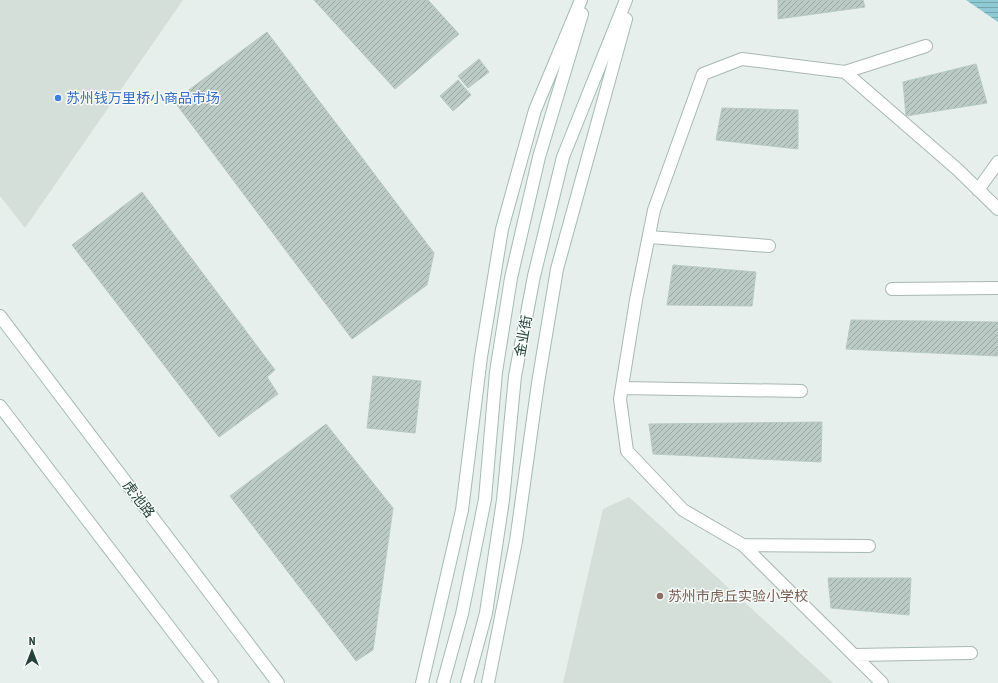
<svg xmlns="http://www.w3.org/2000/svg" width="998" height="683" viewBox="0 0 998 683" font-family="'Roboto Condensed','Noto Sans SC',sans-serif">
<defs>
<pattern id="water-rules" width="6" height="5" patternUnits="userSpaceOnUse"><rect width="6" height="5" fill="#8ec9d4"/><path d="M0 2.5h6" fill="none" stroke="#74a5ad"/></pattern>
<pattern id="building-hatch" width="6" height="6" patternUnits="userSpaceOnUse"><rect width="6" height="6" fill="#bbcac4"/><path d="M-1 1l2-2M0 6l6-6M5 7l2-2" fill="none" stroke="#98a6a0"/></pattern>
</defs>
<rect width="100%" height="100%" fill="#e6efeb"/>
<!-- built -->
<path fill="#d4dfda" d="M 0,0 L 183,0 L 25,228 L 0,196 Z
M 629,497 L 833,683 L 563,683 L 603,509 Z"/>
<!-- water -->
<path fill="url(#water-rules)" d="M 966,0 L 998,0 L 998,22 Z"/>
<!-- building -->
<path fill="url(#building-hatch)" stroke="#b8c9c2" d="M 314,0 L 428,0 L 459,34 L 395,89 Z
M 778,0 L 863,0 L 865,7 L 778,19 Z
M 267,32 L 434,253 L 427,285 L 352,339 L 174,101 Z
M 479,59 L 489,72 L 468,88 L 458,76 Z
M 976,64 L 987,103 L 906,116 L 903,82 Z
M 458,80 L 471,95 L 453,111 L 440,96 Z
M 722,108 L 798,110 L 798,149 L 716,140 Z
M 142,192 L 275,370 L 267,377 L 278,394 L 219,437 L 72,245 Z
M 673,265 L 756,272 L 752,306 L 667,305 Z
M 851,320 L 998,322 L 998,356 L 846,349 Z
M 373,376 L 421,381 L 415,433 L 367,428 Z
M 822,422 L 821,462 L 653,454 L 649,424 Z
M 326,424 L 393,508 L 373,650 L 356,661 L 230,496 Z
M 828,578 L 911,578 L 909,615 L 831,608 Z"/>
<g fill="none" stroke-linecap="round" stroke-linejoin="round">
<!-- minor casing -->
<g stroke="#a8b8b2" stroke-width="14">
<path id="minor" d="M 845,72 L 926,46
M 978,190 L 998,162
M 649,237 L 769,246
M 892,289 L 998,288
M 622,388 L 801,391
M 743,545 L 869,546
M 854,655 L 971,653
M 882,683 L 743,545 L 683,510 L 627,451 L 620,399 L 636,300 L 654,210 L 703,74 L 742,59 L 845,72 L 957,169 L 998,209"/>
</g>
<!-- secondary casing -->
<g stroke="#a4bbb3" stroke-width="14">
<path id="secondary" d="M 0,316 L 278,683
M 0,406 L 212,683
M 422,683 L 462,510 L 481,357 L 502,229 L 535,110 L 581,0
M 443,683 L 462,614 L 485,499 L 496,372 L 511,278 L 539,157 L 582,14
M 467,683 L 486,613 L 503,500 L 515,376 L 534,276 L 563,157 L 626,0
M 488,683 L 516,541 L 538,383 L 557,269 L 626,19"/>
</g>
<!-- minor -->
<use href="#minor" stroke="#fff" stroke-width="12"/>
<!-- secondary -->
<use href="#secondary" stroke="#fff" stroke-width="12"/>
</g>
<!-- markers -->
<circle fill="#3f7fe0" stroke="#f7fbf9" stroke-width="1.5" cx="58" cy="98" r="4"/>
<circle fill="#8d6e63" stroke="#f7fbf9" stroke-width="1.5" cx="660" cy="596" r="4"/>
<g text-anchor="middle" stroke-width="3" stroke-linejoin="round" paint-order="stroke">
<!-- shop labels -->
<g font-size="14" fill="#366cbe" stroke="#f7fbf9" text-anchor="start">
<text x="66" y="103">苏州钱万里桥小商品市场</text>
</g>
<!-- street labels -->
<g font-size="14" fill="#24423a" stroke="#f7fbf9">
<text transform="translate(523 336) rotate(-80)" y="5">金业街</text>
<text transform="translate(139 499) rotate(53)" y="5">虎池路</text>
</g>
<!-- education labels -->
<g font-size="14" fill="#785e54" stroke="#f7fbf9" text-anchor="start">
<text x="668" y="601">苏州市虎丘实验小学校</text>
</g>
</g>
<!-- north arrow -->
<g transform="translate(32 651)" stroke="#f7fbf9" stroke-width="3" paint-order="stroke">
<path d="M0-3L7 15L0 10L-7 15Z" fill="#24423a"/>
<text y="-6" font-size="11" font-weight="bold" text-anchor="middle" fill="#24423a">N</text>
</g>
</svg>
